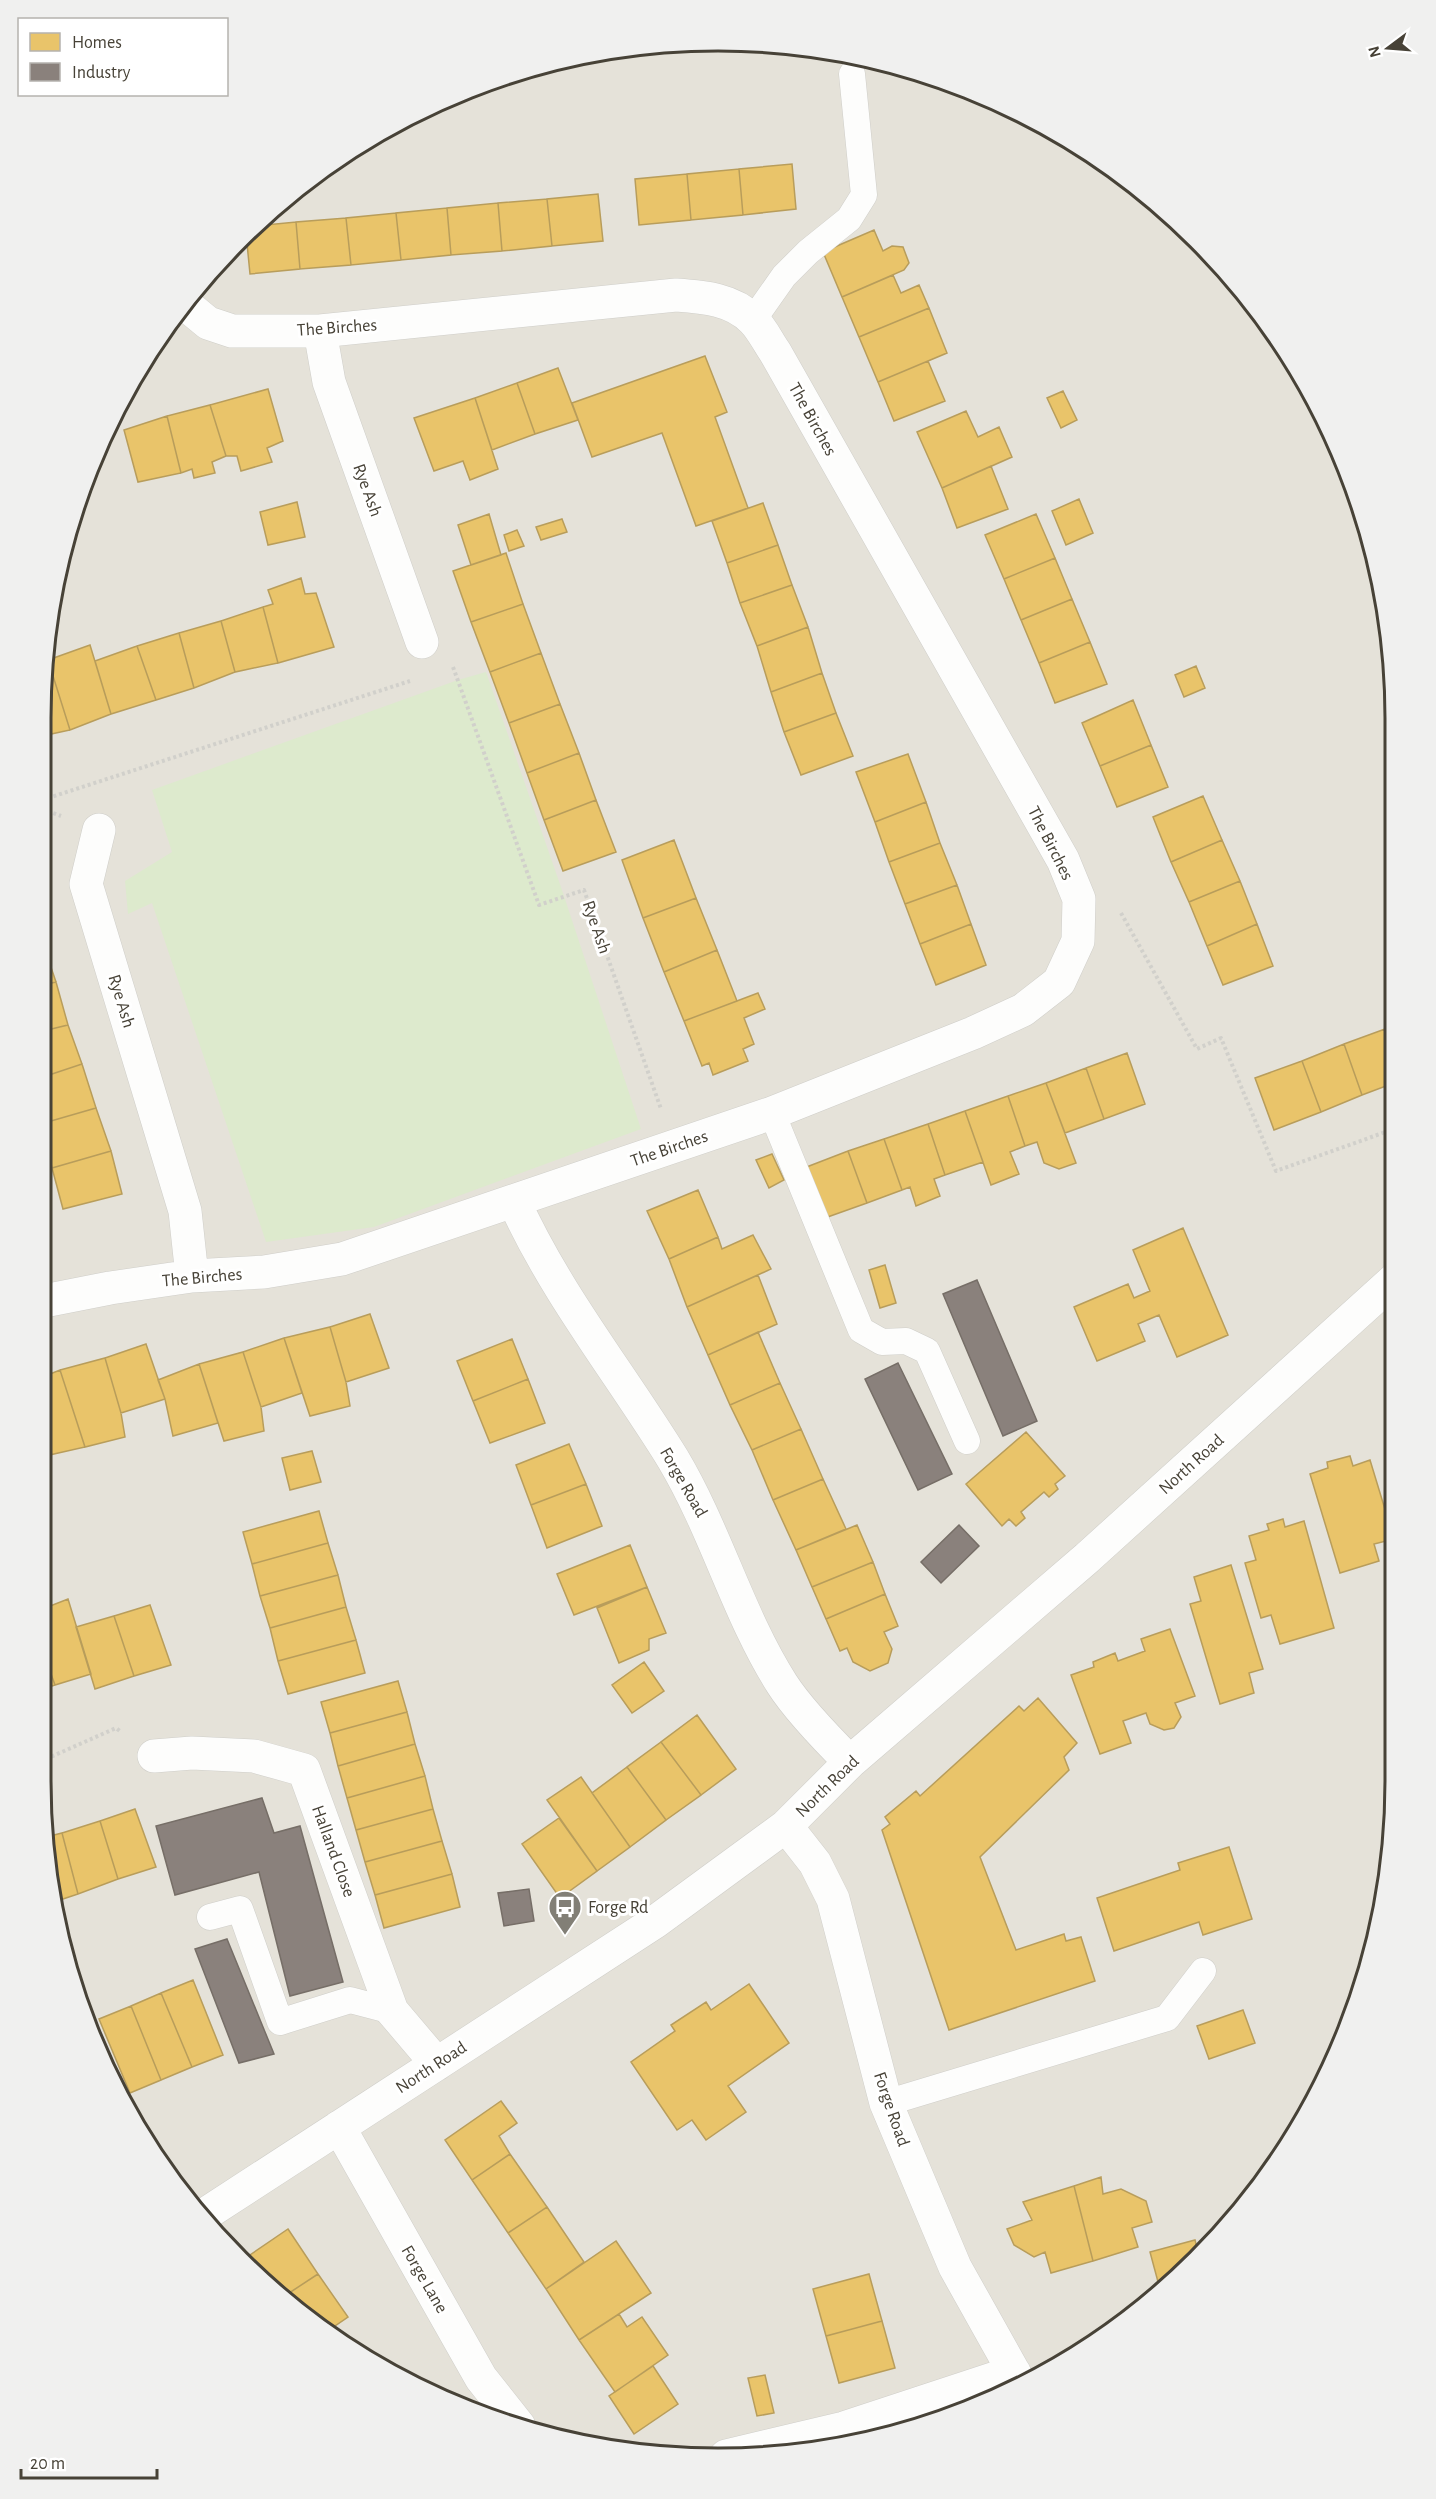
<svg xmlns="http://www.w3.org/2000/svg" width="1436" height="2499" viewBox="0 0 1436 2499" font-family="'Alegreya Sans',sans-serif">
<rect width="100%" height="100%" fill="#f1f0ec"/>
<!-- residential -->
<path fill="#e5e2d9" d="M 718,41 L 850,53 L 977,92 L 1094,154 L 1197,239 L 1305,379 L 1360,501 L 1394,673 L 1394,1826 L 1359,1999 L 1282,2157 L 1164,2291 L 1057,2368 L 977,2407 L 851,2445 L 762,2457 L 630,2453 L 542,2435 L 419,2389 L 341,2344 L 239,2260 L 180,2193 L 111,2081 L 76,1998 L 46,1870 L 42,673 L 77,500 L 155,342 L 239,239 L 341,155 L 458,92 L 585,54 Z"/>
<!-- green -->
<path fill="#ddeacd" d="M 486,672 L 562,890 L 641,1129 L 374,1227 L 266,1242 L 152,903 L 128,914 L 125,881 L 172,852 L 152,790 L 458,680 Z"/>
<!-- homes -->
<path fill="#e9c46a" stroke="#b89d5b" stroke-width="1.5" d="M 792,164 L 796,209 L 743,215 L 739,169 Z
M 739,169 L 743,215 L 691,220 L 687,174 Z
M 687,174 L 691,220 L 639,225 L 635,179 Z
M 598,194 L 603,241 L 552,246 L 547,199 Z
M 547,199 L 552,246 L 502,251 L 498,203 Z
M 498,203 L 502,251 L 451,255 L 447,208 Z
M 447,208 L 451,255 L 401,260 L 396,213 Z
M 396,213 L 401,260 L 351,265 L 346,218 Z
M 346,218 L 351,265 L 300,269 L 296,222 Z
M 296,222 L 300,269 L 250,274 L 246,233 L 255,226 Z
M 874,230 L 883,251 L 892,246 L 903,247 L 909,263 L 904,270 L 842,297 L 823,252 Z
M 893,275 L 901,293 L 919,285 L 929,308 L 859,337 L 842,297 Z
M 929,308 L 947,353 L 878,382 L 859,337 Z
M 705,356 L 727,412 L 715,417 L 748,508 L 696,526 L 662,433 L 592,457 L 572,403 Z
M 928,361 L 945,401 L 894,421 L 878,382 Z
M 558,368 L 578,420 L 535,434 L 517,383 Z
M 517,383 L 535,434 L 492,450 L 475,398 Z
M 268,389 L 283,441 L 267,448 L 272,462 L 241,471 L 237,456 L 226,456 L 210,405 Z
M 1063,391 L 1077,420 L 1061,428 L 1047,398 Z
M 475,398 L 498,469 L 470,480 L 463,461 L 434,471 L 414,418 Z
M 210,405 L 226,456 L 212,462 L 215,473 L 194,478 L 192,469 L 181,473 L 167,416 Z
M 966,411 L 978,437 L 999,427 L 1012,457 L 942,488 L 917,432 Z
M 167,416 L 181,473 L 138,482 L 124,430 Z
M 991,466 L 1008,509 L 957,528 L 942,488 Z
M 1079,499 L 1093,533 L 1066,545 L 1052,511 Z
M 297,502 L 305,537 L 268,545 L 260,512 Z
M 763,503 L 778,545 L 727,563 L 712,521 Z
M 489,514 L 501,555 L 471,565 L 458,525 Z
M 1036,514 L 1055,558 L 1004,579 L 985,535 Z
M 562,519 L 567,532 L 541,540 L 536,527 Z
M 517,530 L 524,546 L 509,551 L 504,535 Z
M 778,545 L 792,585 L 740,603 L 727,563 Z
M 506,553 L 523,604 L 471,622 L 453,571 Z
M 1055,558 L 1072,599 L 1021,620 L 1004,579 Z
M 301,578 L 305,594 L 316,593 L 334,647 L 278,663 L 263,607 L 273,604 L 268,590 Z
M 792,585 L 808,627 L 757,646 L 740,603 Z
M 1072,599 L 1090,642 L 1039,663 L 1021,620 Z
M 523,604 L 541,653 L 490,672 L 471,622 Z
M 263,607 L 278,663 L 235,672 L 221,621 Z
M 221,621 L 235,672 L 194,688 L 179,633 Z
M 808,627 L 822,673 L 771,692 L 757,646 Z
M 179,633 L 194,688 L 156,700 L 137,646 Z
M 1090,642 L 1107,684 L 1055,703 L 1039,663 Z
M 90,645 L 111,714 L 70,730 L 48,660 Z
M 137,646 L 156,700 L 111,714 L 95,661 Z
M 541,653 L 560,704 L 509,723 L 490,672 Z
M 45,660 L 48,660 L 70,730 L 42,736 L 42,673 Z
M 1196,666 L 1205,688 L 1184,697 L 1175,675 Z
M 822,673 L 836,713 L 784,732 L 771,692 Z
M 1133,700 L 1151,745 L 1100,766 L 1082,723 Z
M 560,704 L 579,753 L 527,773 L 509,723 Z
M 836,713 L 853,756 L 801,775 L 784,732 Z
M 1151,745 L 1168,787 L 1117,807 L 1100,766 Z
M 579,753 L 596,800 L 544,820 L 527,773 Z
M 908,754 L 926,802 L 875,822 L 856,772 Z
M 1203,796 L 1222,840 L 1171,862 L 1153,817 Z
M 596,800 L 616,852 L 563,871 L 544,820 Z
M 926,802 L 940,843 L 889,862 L 875,822 Z
M 674,840 L 696,898 L 643,918 L 622,860 Z
M 1222,840 L 1240,881 L 1189,902 L 1171,862 Z
M 940,843 L 957,885 L 905,904 L 889,862 Z
M 1240,881 L 1257,924 L 1207,946 L 1189,902 Z
M 957,885 L 971,924 L 920,944 L 905,904 Z
M 696,898 L 717,950 L 664,972 L 643,918 Z
M 971,924 L 986,965 L 936,985 L 920,944 Z
M 1257,924 L 1273,966 L 1223,985 L 1207,946 Z
M 43,944 L 56,982 L 43,985 Z
M 717,950 L 737,1001 L 684,1021 L 664,972 Z
M 56,982 L 68,1025 L 43,1031 L 43,985 Z
M 758,993 L 765,1009 L 744,1018 L 754,1044 L 743,1049 L 748,1061 L 713,1075 L 709,1063 L 702,1066 L 684,1021 Z
M 68,1025 L 82,1064 L 43,1077 L 43,1031 Z
M 1385,1029 L 1394,1054 L 1394,1083 L 1362,1095 L 1344,1044 Z
M 1344,1044 L 1362,1095 L 1321,1112 L 1302,1061 Z
M 1127,1053 L 1145,1104 L 1104,1119 L 1086,1068 Z
M 1302,1061 L 1321,1112 L 1274,1130 L 1255,1078 Z
M 82,1064 L 96,1108 L 44,1123 L 43,1077 Z
M 1086,1068 L 1104,1119 L 1065,1133 L 1046,1083 Z
M 1046,1083 L 1076,1163 L 1059,1169 L 1044,1163 L 1037,1142 L 1025,1146 L 1008,1096 Z
M 1008,1096 L 1025,1146 L 1010,1152 L 1019,1174 L 991,1185 L 965,1111 Z
M 96,1108 L 111,1151 L 52,1168 L 44,1135 L 44,1123 Z
M 965,1111 L 983,1162 L 945,1175 L 928,1124 Z
M 928,1124 L 945,1175 L 934,1179 L 940,1196 L 916,1206 L 910,1187 L 902,1190 L 884,1139 Z
M 884,1139 L 902,1190 L 867,1203 L 848,1151 Z
M 111,1151 L 122,1194 L 63,1209 L 52,1168 Z
M 848,1151 L 867,1203 L 822,1219 L 804,1168 Z
M 772,1154 L 784,1180 L 769,1188 L 756,1160 Z
M 698,1190 L 718,1237 L 669,1259 L 647,1211 Z
M 1183,1228 L 1228,1335 L 1177,1357 L 1159,1315 L 1138,1324 L 1145,1341 L 1097,1361 L 1074,1307 L 1128,1284 L 1134,1298 L 1150,1291 L 1133,1250 Z
M 753,1235 L 771,1269 L 687,1307 L 669,1259 L 718,1237 L 722,1249 Z
M 885,1265 L 896,1303 L 880,1308 L 869,1270 Z
M 758,1275 L 777,1324 L 708,1355 L 687,1307 Z
M 370,1314 L 389,1368 L 346,1382 L 330,1327 Z
M 330,1327 L 346,1382 L 350,1406 L 310,1416 L 284,1338 Z
M 758,1332 L 780,1383 L 730,1405 L 708,1355 Z
M 284,1338 L 302,1393 L 261,1407 L 243,1352 Z
M 512,1339 L 528,1379 L 473,1401 L 457,1361 Z
M 146,1344 L 165,1399 L 121,1413 L 105,1358 Z
M 243,1352 L 261,1407 L 264,1431 L 224,1441 L 199,1364 Z
M 105,1358 L 121,1413 L 125,1437 L 85,1447 L 60,1370 Z
M 199,1364 L 218,1423 L 173,1436 L 165,1399 L 158,1380 Z
M 60,1370 L 85,1447 L 45,1456 L 45,1376 Z
M 528,1379 L 545,1423 L 490,1443 L 473,1401 Z
M 780,1383 L 801,1429 L 752,1450 L 730,1405 Z
M 801,1429 L 823,1479 L 773,1500 L 752,1450 Z
M 1026,1432 L 1065,1476 L 1055,1484 L 1058,1489 L 1049,1497 L 1044,1492 L 1021,1512 L 1025,1518 L 1016,1526 L 1009,1519 L 1002,1526 L 966,1484 Z
M 569,1444 L 586,1484 L 531,1505 L 516,1465 Z
M 312,1451 L 321,1482 L 290,1490 L 282,1458 Z
M 1350,1456 L 1353,1466 L 1370,1460 L 1394,1539 L 1374,1544 L 1379,1561 L 1340,1573 L 1310,1474 L 1328,1468 L 1327,1462 Z
M 823,1479 L 846,1529 L 796,1550 L 773,1500 Z
M 586,1484 L 602,1526 L 547,1548 L 531,1505 Z
M 319,1511 L 328,1543 L 252,1564 L 243,1532 Z
M 1283,1519 L 1285,1527 L 1304,1521 L 1334,1628 L 1280,1644 L 1271,1615 L 1261,1618 L 1245,1563 L 1256,1560 L 1249,1536 L 1269,1530 L 1267,1524 Z
M 857,1525 L 873,1562 L 812,1587 L 796,1550 Z
M 328,1543 L 338,1575 L 260,1596 L 252,1564 Z
M 630,1545 L 647,1587 L 574,1615 L 557,1574 Z
M 873,1562 L 885,1594 L 826,1619 L 812,1587 Z
M 1231,1565 L 1263,1669 L 1249,1673 L 1254,1693 L 1220,1704 L 1190,1604 L 1201,1601 L 1194,1577 Z
M 338,1575 L 346,1607 L 270,1628 L 260,1596 Z
M 647,1587 L 666,1633 L 649,1639 L 649,1650 L 619,1663 L 597,1608 Z
M 885,1594 L 898,1626 L 884,1632 L 892,1649 L 888,1663 L 870,1671 L 853,1662 L 847,1648 L 840,1651 L 826,1619 Z
M 68,1599 L 91,1674 L 55,1685 L 46,1660 L 45,1608 Z
M 150,1605 L 171,1665 L 134,1676 L 114,1616 Z
M 346,1607 L 356,1640 L 278,1661 L 270,1628 Z
M 114,1616 L 134,1676 L 95,1689 L 76,1627 Z
M 1170,1629 L 1195,1696 L 1175,1703 L 1181,1717 L 1174,1728 L 1164,1730 L 1150,1724 L 1146,1713 L 1123,1721 L 1131,1743 L 1100,1754 L 1071,1675 L 1094,1667 L 1093,1662 L 1115,1653 L 1118,1661 L 1145,1651 L 1141,1639 Z
M 356,1640 L 365,1673 L 288,1694 L 278,1661 Z
M 46,1660 L 55,1685 L 46,1688 Z
M 644,1662 L 664,1691 L 632,1713 L 612,1685 Z
M 398,1681 L 407,1712 L 330,1733 L 321,1702 Z
M 1038,1698 L 1077,1743 L 1064,1757 L 1069,1770 L 980,1857 L 1016,1950 L 1064,1934 L 1066,1941 L 1081,1937 L 1095,1981 L 949,2030 L 882,1830 L 890,1824 L 885,1817 L 916,1791 L 920,1796 L 1019,1706 L 1024,1711 Z
M 407,1712 L 415,1744 L 338,1766 L 330,1733 Z
M 697,1715 L 736,1769 L 701,1795 L 661,1742 Z
M 661,1742 L 701,1795 L 666,1820 L 627,1767 Z
M 415,1744 L 425,1776 L 347,1798 L 338,1766 Z
M 627,1767 L 666,1820 L 630,1847 L 592,1793 Z
M 425,1776 L 433,1809 L 356,1830 L 347,1798 Z
M 581,1777 L 630,1847 L 597,1871 L 547,1800 Z
M 135,1809 L 156,1867 L 118,1879 L 100,1821 Z
M 433,1809 L 442,1841 L 365,1862 L 356,1830 Z
M 559,1818 L 597,1871 L 560,1898 L 522,1844 Z
M 100,1821 L 118,1879 L 78,1894 L 62,1833 Z
M 62,1833 L 78,1894 L 54,1902 L 46,1870 L 46,1837 Z
M 442,1841 L 452,1874 L 375,1895 L 365,1862 Z
M 1229,1847 L 1252,1919 L 1203,1935 L 1199,1922 L 1114,1951 L 1097,1898 L 1180,1870 L 1178,1863 Z
M 452,1874 L 460,1907 L 384,1928 L 375,1895 Z
M 193,1980 L 223,2055 L 192,2067 L 161,1993 Z
M 749,1984 L 789,2043 L 728,2086 L 746,2112 L 706,2140 L 692,2120 L 677,2130 L 631,2062 L 675,2031 L 671,2025 L 706,2002 L 711,2010 Z
M 161,1993 L 192,2067 L 161,2080 L 131,2006 Z
M 131,2006 L 161,2080 L 130,2093 L 99,2019 Z
M 1243,2010 L 1255,2043 L 1209,2059 L 1197,2026 Z
M 501,2101 L 517,2123 L 499,2136 L 510,2154 L 472,2180 L 445,2140 Z
M 510,2154 L 547,2207 L 508,2233 L 472,2180 Z
M 1101,2177 L 1103,2194 L 1121,2189 L 1146,2201 L 1152,2222 L 1132,2228 L 1138,2247 L 1093,2261 L 1074,2186 Z
M 1074,2186 L 1093,2261 L 1051,2273 L 1045,2252 L 1034,2257 L 1014,2245 L 1007,2229 L 1032,2220 L 1023,2202 Z
M 547,2207 L 584,2262 L 546,2289 L 508,2233 Z
M 288,2229 L 318,2274 L 283,2297 L 241,2261 Z
M 1195,2240 L 1198,2252 L 1161,2293 L 1150,2252 Z
M 616,2241 L 651,2293 L 579,2340 L 546,2289 Z
M 318,2274 L 348,2317 L 326,2332 L 283,2297 Z
M 869,2274 L 882,2321 L 826,2336 L 813,2289 Z
M 619,2314 L 627,2327 L 642,2317 L 668,2355 L 615,2392 L 579,2340 Z
M 882,2321 L 895,2368 L 839,2383 L 826,2336 Z
M 653,2366 L 678,2404 L 634,2434 L 609,2396 Z
M 765,2375 L 774,2413 L 757,2416 L 748,2378 Z"/>
<!-- industry -->
<path fill="#8a817c" stroke="#766e67" stroke-width="1.5" d="M 977,1280 L 1037,1421 L 1003,1436 L 943,1294 Z
M 898,1363 L 952,1474 L 918,1490 L 865,1379 Z
M 959,1525 L 979,1546 L 941,1583 L 921,1562 Z
M 262,1798 L 274,1833 L 300,1826 L 343,1982 L 290,1996 L 259,1872 L 175,1895 L 156,1826 Z
M 529,1889 L 534,1921 L 504,1926 L 498,1893 Z
M 227,1939 L 274,2054 L 239,2063 L 195,1949 Z"/>
<g fill="none" stroke-linecap="round" stroke-linejoin="round">
<!-- lane casing -->
<g stroke="#cfcec9" stroke-width="27">
<path id="lane" d="M 753,320 L 784,276 L 808,252 L 849,219 L 864,195 L 852,74
M 772,1113 L 861,1330 L 882,1342 L 906,1341 L 927,1351 L 967,1441
M 210,1917 L 240,1909 L 280,2022 L 350,2000 L 392,2011
M 886,2103 L 1167,2018 L 1203,1971"/>
</g>
<!-- street casing -->
<g stroke="#cfcec9" stroke-width="34">
<path id="street" d="M 320,331 L 329,382 L 422,642
M 99,830 L 86,884 L 185,1211 L 192,1276
M 514,1201 C 556,1294 620,1373 673,1459 C 716,1531 738,1615 782,1684 C 798,1709 829,1741 850,1762
M 44,1301 L 110,1288 L 192,1276 L 264,1272 L 342,1259 L 772,1113 L 973,1033 L 1023,1010 L 1059,982 L 1078,941 L 1079,899 L 1063,860 L 775,352 C 768,342 762,329 753,320 C 733,299 704,297 676,295 L 320,331 L 232,331 L 208,323 L 185,304
M 154,1756 L 192,1753 L 254,1756 L 304,1770 L 392,2011 L 437,2064
M 786,1826 L 815,1863 L 833,1899 L 886,2103 L 955,2267 L 1021,2385
M 339,2127 L 481,2378 L 519,2426
M 201,2217 L 655,1922 L 786,1826 L 850,1762 L 1087,1558 L 1394,1280
M 726,2456 L 844,2428 L 1014,2372"/>
</g>
<!-- path -->
<path stroke="#d1d0cb" stroke-width="4" stroke-dasharray="3 3" stroke-linecap="butt" d="M 453,667 L 539,905 L 584,890 L 661,1109
M 42,800 L 410,681
M 42,809 L 61,816
M 1121,913 L 1197,1049 L 1221,1038 L 1276,1171 L 1394,1129
M 46,1759 L 116,1728 L 121,1732"/>
<!-- lane -->
<use href="#lane" stroke="#fdfdfc" stroke-width="26"/>
<!-- street -->
<use href="#street" stroke="#fdfdfc" stroke-width="33"/>
</g>
<!-- icons -->
<defs>
<g id="bus-pin" transform="scale(1.725)"><path d="M0 17L-7.5 6A9.5 9.5 0 1 1 7.5 6Z" fill="#827f76" stroke="#fff"/><path d="M-5-6H5V4H4V6H2V4H-2V6H-4V4H-5ZM-3.5-4V0h7V-4ZM-3.5 1.2v1.5H-2V1.2ZM2 1.2v1.5H3.5V1.2Z" fill="#fff"/></g>
</defs>
<g fill-rule="evenodd">
<use href="#bus-pin" x="565" y="1907"/>
</g>
<g text-anchor="middle" stroke-width="6" stroke-linejoin="round" paint-order="stroke">
<!-- street labels -->
<g font-size="18" fill="#474237" stroke="#fff">
<text transform="translate(337 327) rotate(-4)" y="6">The Birches</text>
<text transform="translate(813 419) rotate(61)" y="6">The Birches</text>
<text transform="translate(368 490) rotate(70)" y="6">Rye Ash</text>
<text transform="translate(1051 843) rotate(63)" y="6">The Birches</text>
<text transform="translate(597 927) rotate(71)" y="6">Rye Ash</text>
<text transform="translate(122 1001) rotate(73)" y="6">Rye Ash</text>
<text transform="translate(669 1148) rotate(-19)" y="6">The Birches</text>
<text transform="translate(202 1277) rotate(-5)" y="6">The Birches</text>
<text transform="translate(1191 1464) rotate(-42)" y="6">North Road</text>
<text transform="translate(684 1482) rotate(60)" y="6">Forge Road</text>
<text transform="translate(827 1786) rotate(-44)" y="6">North Road</text>
<text transform="translate(334 1851) rotate(70)" y="6">Halland Close</text>
<text transform="translate(431 2067) rotate(-33)" y="6">North Road</text>
<text transform="translate(892 2109) rotate(71)" y="6">Forge Road</text>
<text transform="translate(425 2279) rotate(60)" y="6">Forge Lane</text>
</g>
<!-- poi labels -->
<g font-size="18" fill="#474237" stroke="#fff" text-anchor="start">
<text x="588" y="1913">Forge Rd</text>
</g>
</g>
<!-- crop -->
<path d="M0 0H1436V2499H0ZM718 51H718A667 667 0 0 1 1385 718V1781A667 667 0 0 1 718 2448H718A667 667 0 0 1 51 1781V718A667 667 0 0 1 718 51Z" fill="#f0f0ef" fill-rule="evenodd"/>
<path fill="none" stroke="#474237" stroke-width="3" d="M718 51H718A667 667 0 0 1 1385 718V1781A667 667 0 0 1 718 2448H718A667 667 0 0 1 51 1781V718A667 667 0 0 1 718 51Z"/>
<!-- legend -->
<rect x="18" y="18" width="210" height="78" fill="#ffffff" stroke="#b5b3af" stroke-width="1.5"/>
<rect x="30" y="33" width="30" height="18" fill="#e9c46a" stroke="#b5b3af" stroke-width="1.5"/>
<text x="72" y="48" font-size="18" fill="#474237">Homes</text>
<rect x="30" y="63" width="30" height="18" fill="#8a817c" stroke="#b5b3af" stroke-width="1.5"/>
<text x="72" y="78" font-size="18" fill="#474237">Industry</text>
<!-- north arrow -->
<g transform="translate(1388 48) rotate(254)" stroke="#ffffff" stroke-width="4.5" paint-order="stroke">
<path d="M0-4.5L10 22L0 15L-10 22Z" fill="#474237"/>
<text y="-9" font-size="16" font-weight="bold" text-anchor="middle" fill="#474237">N</text>
</g>
<!-- scale -->
<path d="M21 2469v9h136v-9" fill="none" stroke="#474237" stroke-width="3"/>
<text x="30" y="2469" font-size="18" fill="#474237" stroke="#ffffff" stroke-width="4.5" paint-order="stroke">20 m</text>
</svg>
